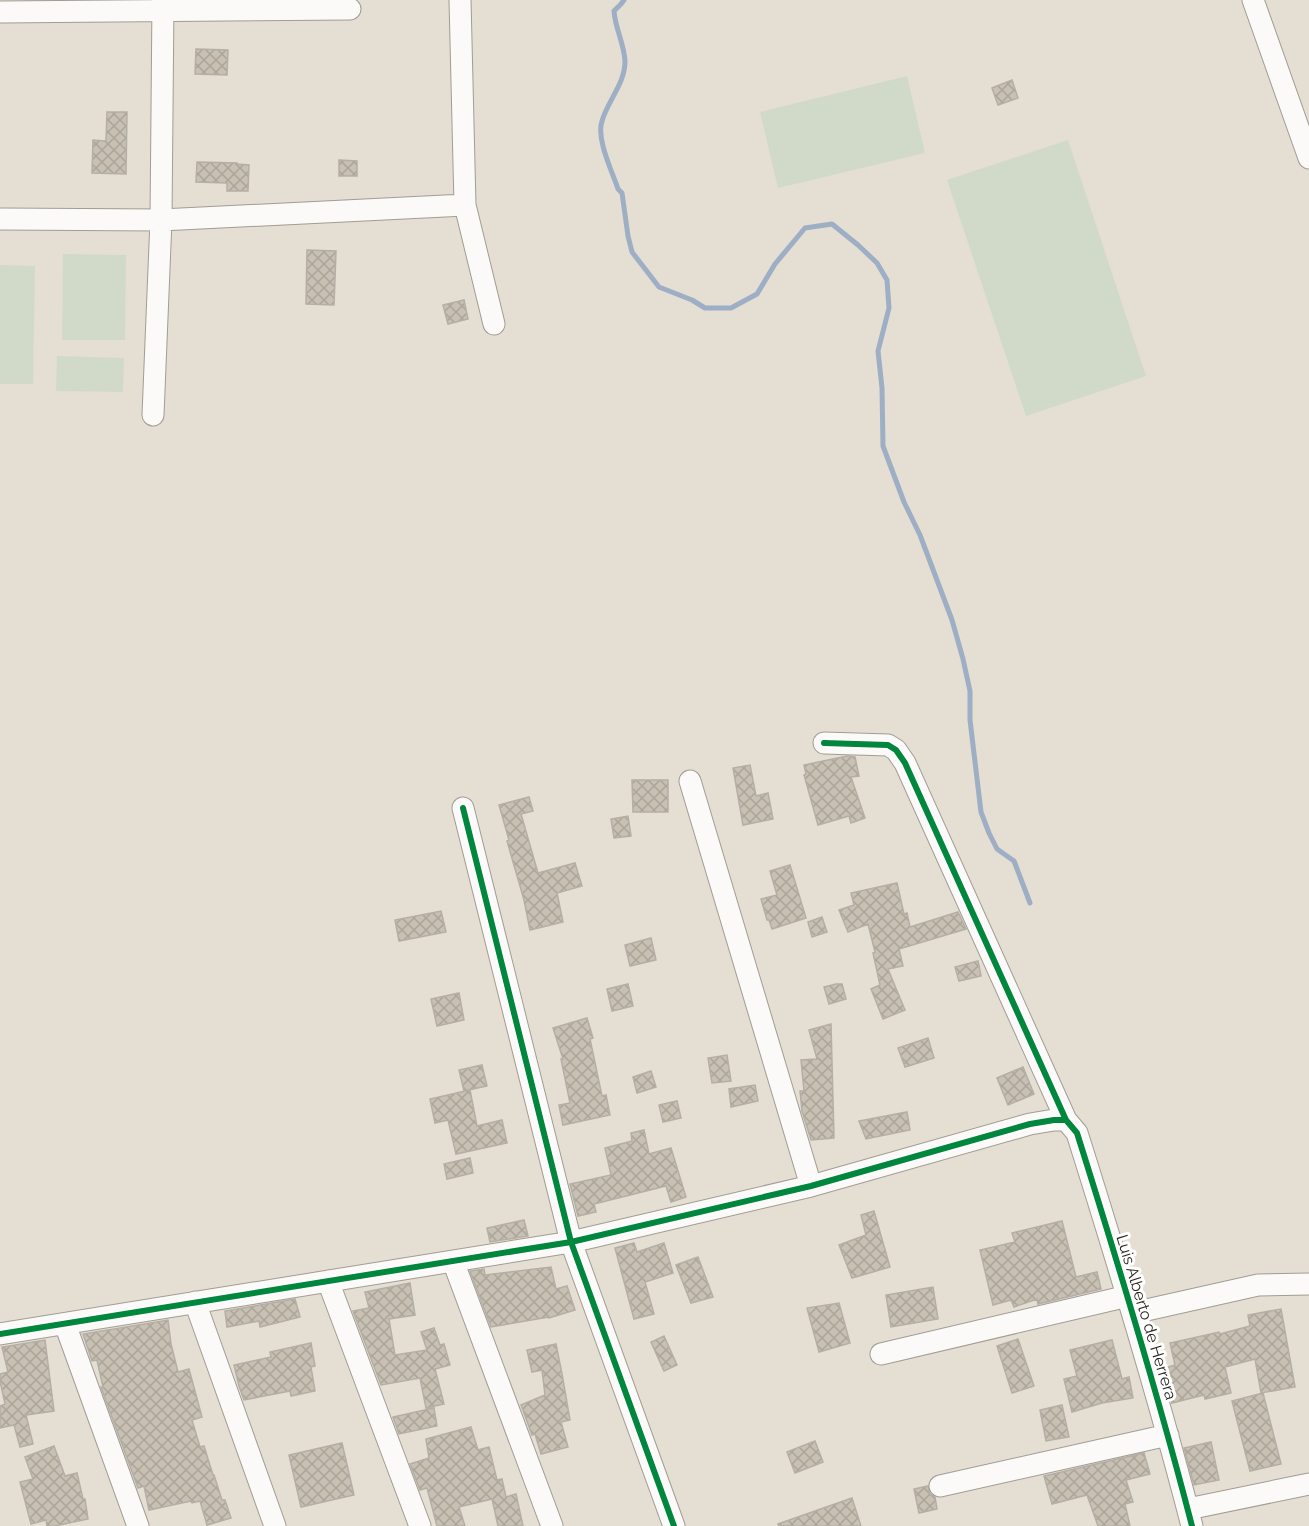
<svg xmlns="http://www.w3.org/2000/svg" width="1309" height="1526" viewBox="0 0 1309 1526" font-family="Raleway,sans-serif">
<defs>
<pattern id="building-cross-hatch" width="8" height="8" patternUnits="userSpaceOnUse" patternTransform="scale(1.5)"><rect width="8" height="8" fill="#c7c0b3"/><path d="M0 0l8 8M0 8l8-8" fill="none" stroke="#aba599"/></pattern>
</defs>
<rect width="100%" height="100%" fill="#e4ded3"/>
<!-- garden -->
<path fill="#d1dac8" d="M 907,76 L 925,153 L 778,188 L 760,112 Z
M 1068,140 L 1146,376 L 1026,416 L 947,180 Z
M 63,254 L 126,255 L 125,340 L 62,340 Z
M 0,265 L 35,266 L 33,384 L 0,384 Z
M 57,356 L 124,358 L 123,392 L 56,391 Z"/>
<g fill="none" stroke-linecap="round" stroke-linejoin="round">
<!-- stream -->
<path stroke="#9eaec5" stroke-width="5" d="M 624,0 L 621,4 L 614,11 C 615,28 624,43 625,61 C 625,84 608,100 602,121 C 596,139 612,171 618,189 L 622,193 L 628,236 L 632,252 L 659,287 L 692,300 L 705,308 L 731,308 L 757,294 L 775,264 L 805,228 L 832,224 L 858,245 L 877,263 L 887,280 L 889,308 L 878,351 L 882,388 L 883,446 L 904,502 L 920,535 L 952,620 L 963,659 L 970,691 L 970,720 L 981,812 L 989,833 L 997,849 L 1014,861 L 1030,903"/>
</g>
<!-- building -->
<path fill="url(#building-cross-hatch)" stroke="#b4afa6" stroke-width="1.5" d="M 196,49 L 228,50 L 227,75 L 195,74 Z
M 1012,80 L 1018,98 L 998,105 L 992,88 Z
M 107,112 L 127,112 L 126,174 L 92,173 L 93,140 L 106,141 Z
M 339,160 L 357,161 L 357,176 L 339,176 Z
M 197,162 L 237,163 L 237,164 L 249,165 L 248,191 L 227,191 L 227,183 L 196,182 Z
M 307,250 L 336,251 L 334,305 L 306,304 Z
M 464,300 L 468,319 L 448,324 L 443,305 Z
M 847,756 L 855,757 L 859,776 L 851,777 L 865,818 L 851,823 L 849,816 L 818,825 L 804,775 L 806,774 L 804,765 Z
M 750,765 L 756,796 L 768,793 L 773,819 L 743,825 L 733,768 Z
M 632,780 L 668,780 L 668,812 L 633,812 Z
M 529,797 L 533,811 L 521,814 L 538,873 L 575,863 L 582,886 L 557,893 L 563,922 L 530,930 L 524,900 L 507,841 L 509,840 L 499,805 Z
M 628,816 L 631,836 L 614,838 L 611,819 Z
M 790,865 L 806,918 L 772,929 L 769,920 L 767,920 L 761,899 L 777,895 L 770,871 Z
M 897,883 L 904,914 L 907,913 L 910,927 L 958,912 L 966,929 L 899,949 L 903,966 L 888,969 L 905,1010 L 883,1019 L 871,989 L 880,985 L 873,953 L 875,952 L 868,924 L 848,932 L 839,910 L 854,905 L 851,893 Z
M 441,911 L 446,932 L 399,941 L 395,920 Z
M 822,917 L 827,932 L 812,937 L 808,922 Z
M 651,938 L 656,960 L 630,966 L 625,945 Z
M 978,961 L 981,976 L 959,981 L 955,967 Z
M 628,984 L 633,1006 L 612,1011 L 607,989 Z
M 836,984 L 842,984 L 846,999 L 829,1004 L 824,987 Z
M 459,993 L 464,1020 L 437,1026 L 431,999 Z
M 587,1018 L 593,1038 L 590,1039 L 602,1096 L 606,1095 L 610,1115 L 563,1125 L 559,1105 L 570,1103 L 561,1059 L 563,1059 L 553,1028 Z
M 831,1024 L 834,1138 L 811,1140 L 802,1111 L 800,1091 L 804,1091 L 801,1060 L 817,1059 L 809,1030 Z
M 928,1038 L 934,1058 L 905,1067 L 898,1048 Z
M 727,1055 L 731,1081 L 712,1083 L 708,1058 Z
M 482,1065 L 487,1086 L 464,1091 L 459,1070 Z
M 1023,1067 L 1034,1094 L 1008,1105 L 997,1078 Z
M 651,1071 L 656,1087 L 637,1093 L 633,1077 Z
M 755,1085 L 758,1101 L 731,1107 L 729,1089 Z
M 470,1090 L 477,1126 L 502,1120 L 507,1143 L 456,1154 L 448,1120 L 435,1123 L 430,1099 Z
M 677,1101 L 681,1118 L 663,1122 L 659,1105 Z
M 907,1112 L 910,1130 L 866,1139 L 859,1121 Z
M 644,1130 L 649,1154 L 671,1148 L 686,1197 L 671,1202 L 666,1186 L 594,1204 L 596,1212 L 578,1216 L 570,1184 L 611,1175 L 605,1148 L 632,1141 L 631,1133 Z
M 470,1158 L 473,1173 L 447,1179 L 444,1164 Z
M 874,1211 L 890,1267 L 852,1278 L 839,1245 L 866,1235 L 861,1215 Z
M 524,1220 L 528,1236 L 490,1242 L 487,1228 Z
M 1062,1221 L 1076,1277 L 1097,1272 L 1101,1289 L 1038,1304 L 1037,1299 L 1014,1307 L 1011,1300 L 993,1305 L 980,1250 L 1015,1242 L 1012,1233 Z
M 634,1243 L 637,1252 L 664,1243 L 673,1273 L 645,1282 L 654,1314 L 634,1319 L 615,1248 Z
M 698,1257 L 713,1297 L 691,1303 L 676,1265 Z
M 551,1267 L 556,1289 L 567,1286 L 575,1310 L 549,1318 L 549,1317 L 491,1327 L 470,1271 L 484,1269 L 485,1275 Z
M 410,1283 L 415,1315 L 389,1319 L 395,1355 L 427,1350 L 421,1332 L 434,1328 L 440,1345 L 444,1344 L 450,1365 L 435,1369 L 444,1404 L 426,1408 L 420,1378 L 381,1385 L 353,1311 L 369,1308 L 365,1292 Z
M 933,1287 L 938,1319 L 891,1327 L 886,1295 Z
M 295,1299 L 300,1317 L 260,1327 L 259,1321 L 227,1327 L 225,1311 Z
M 839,1303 L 850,1343 L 819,1352 L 807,1308 Z
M 1281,1309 L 1295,1387 L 1261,1393 L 1255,1359 L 1225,1367 L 1231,1393 L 1205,1399 L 1204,1395 L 1172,1403 L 1162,1369 L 1175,1365 L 1170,1343 L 1219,1332 L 1220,1334 L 1250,1326 L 1248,1315 Z
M 168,1320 L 171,1344 L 178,1372 L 189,1369 L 202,1417 L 192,1420 L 200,1447 L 204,1446 L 213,1475 L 214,1475 L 222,1500 L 225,1500 L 231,1518 L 207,1525 L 200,1501 L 192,1503 L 191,1501 L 149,1510 L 144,1486 L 138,1488 L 101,1387 L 103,1387 L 97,1360 L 92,1361 L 83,1334 Z
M 664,1336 L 677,1365 L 664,1371 L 651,1342 Z
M 1018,1339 L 1034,1386 L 1012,1393 L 997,1346 Z
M 45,1340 L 54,1411 L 26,1415 L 33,1444 L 20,1447 L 14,1425 L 0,1428 L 0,1406 L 5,1404 L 0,1381 L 0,1374 L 8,1372 L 2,1347 Z
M 1112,1340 L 1122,1379 L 1129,1377 L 1133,1398 L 1102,1403 L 1072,1412 L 1064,1379 L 1077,1376 L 1070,1350 Z
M 311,1343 L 315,1366 L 311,1367 L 315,1391 L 291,1396 L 290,1391 L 244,1400 L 239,1386 L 234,1365 L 271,1357 L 270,1352 Z
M 556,1344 L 562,1374 L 570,1420 L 561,1422 L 568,1447 L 541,1454 L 535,1434 L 532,1435 L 521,1405 L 545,1395 L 542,1370 L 532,1372 L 527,1350 Z
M 1263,1393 L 1281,1464 L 1250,1471 L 1232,1401 Z
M 1062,1405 L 1069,1437 L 1046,1441 L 1040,1410 Z
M 434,1408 L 437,1426 L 399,1434 L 393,1417 Z
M 471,1427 L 478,1450 L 489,1447 L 497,1480 L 502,1479 L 506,1497 L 516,1494 L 523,1526 L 498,1526 L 492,1499 L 459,1507 L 465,1526 L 437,1526 L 427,1488 L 420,1490 L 410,1464 L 429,1458 L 426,1439 Z
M 815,1441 L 823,1462 L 795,1473 L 787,1452 Z
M 1211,1442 L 1219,1480 L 1194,1485 L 1184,1448 Z
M 342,1443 L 354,1495 L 301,1507 L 289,1455 Z
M 54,1446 L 65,1476 L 77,1473 L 83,1499 L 85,1499 L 88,1519 L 55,1526 L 47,1526 L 46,1520 L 31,1524 L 20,1482 L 33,1479 L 25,1457 Z
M 1144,1453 L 1150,1474 L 1126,1480 L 1133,1502 L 1125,1504 L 1130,1526 L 1098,1526 L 1087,1495 L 1052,1504 L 1044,1476 Z
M 928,1486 L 930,1494 L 935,1497 L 937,1509 L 919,1513 L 914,1489 Z
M 852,1498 L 861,1526 L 779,1526 L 778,1524 Z"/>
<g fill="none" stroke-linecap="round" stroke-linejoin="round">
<!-- minor casing -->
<g stroke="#a19d94" stroke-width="23">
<path id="minor" d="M 460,0 L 465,205 L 494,324
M 1253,0 L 1309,158
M 0,12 L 350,9
M 0,219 L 161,220 L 465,205
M 153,415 L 161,220 L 163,0
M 824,743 L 888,745 L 896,750 L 905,763 L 1066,1120 L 1077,1133 C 1118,1263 1158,1394 1192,1526
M 690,781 L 811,1186
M 463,808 L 571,1242 L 674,1526
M 453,1261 L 552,1526
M 328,1281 L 420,1526
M 195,1302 L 275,1526
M 1133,1313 L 1258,1285 L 1309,1284
M 65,1324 L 138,1526
M 0,1334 L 571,1242 L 811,1186 L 1030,1124 L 1054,1120 L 1066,1120
M 881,1354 L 1128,1296
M 940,1486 L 1168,1435
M 1188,1509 L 1309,1484"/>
</g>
<!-- minor -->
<use href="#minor" stroke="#fbfaf8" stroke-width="21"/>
<!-- cycleway casing -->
<g stroke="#fff" stroke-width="10">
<path id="cycleway" d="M 824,743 L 888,745 L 896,750 L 905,763 L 1066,1120 L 1077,1133 C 1118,1263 1158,1394 1192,1526
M 463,808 L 571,1242 L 674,1526
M 0,1334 L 571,1242 L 811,1186 L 1030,1124 L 1054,1120 L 1066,1120"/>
</g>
<!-- cycleway -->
<use href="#cycleway" stroke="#00873e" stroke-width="6"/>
</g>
<g text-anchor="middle" stroke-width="6" stroke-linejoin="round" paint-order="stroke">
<!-- street labels -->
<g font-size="16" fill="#27231b" stroke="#fff">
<text transform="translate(1147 1317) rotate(73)" y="6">Luis Alberto de Herrera</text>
</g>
</g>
</svg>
